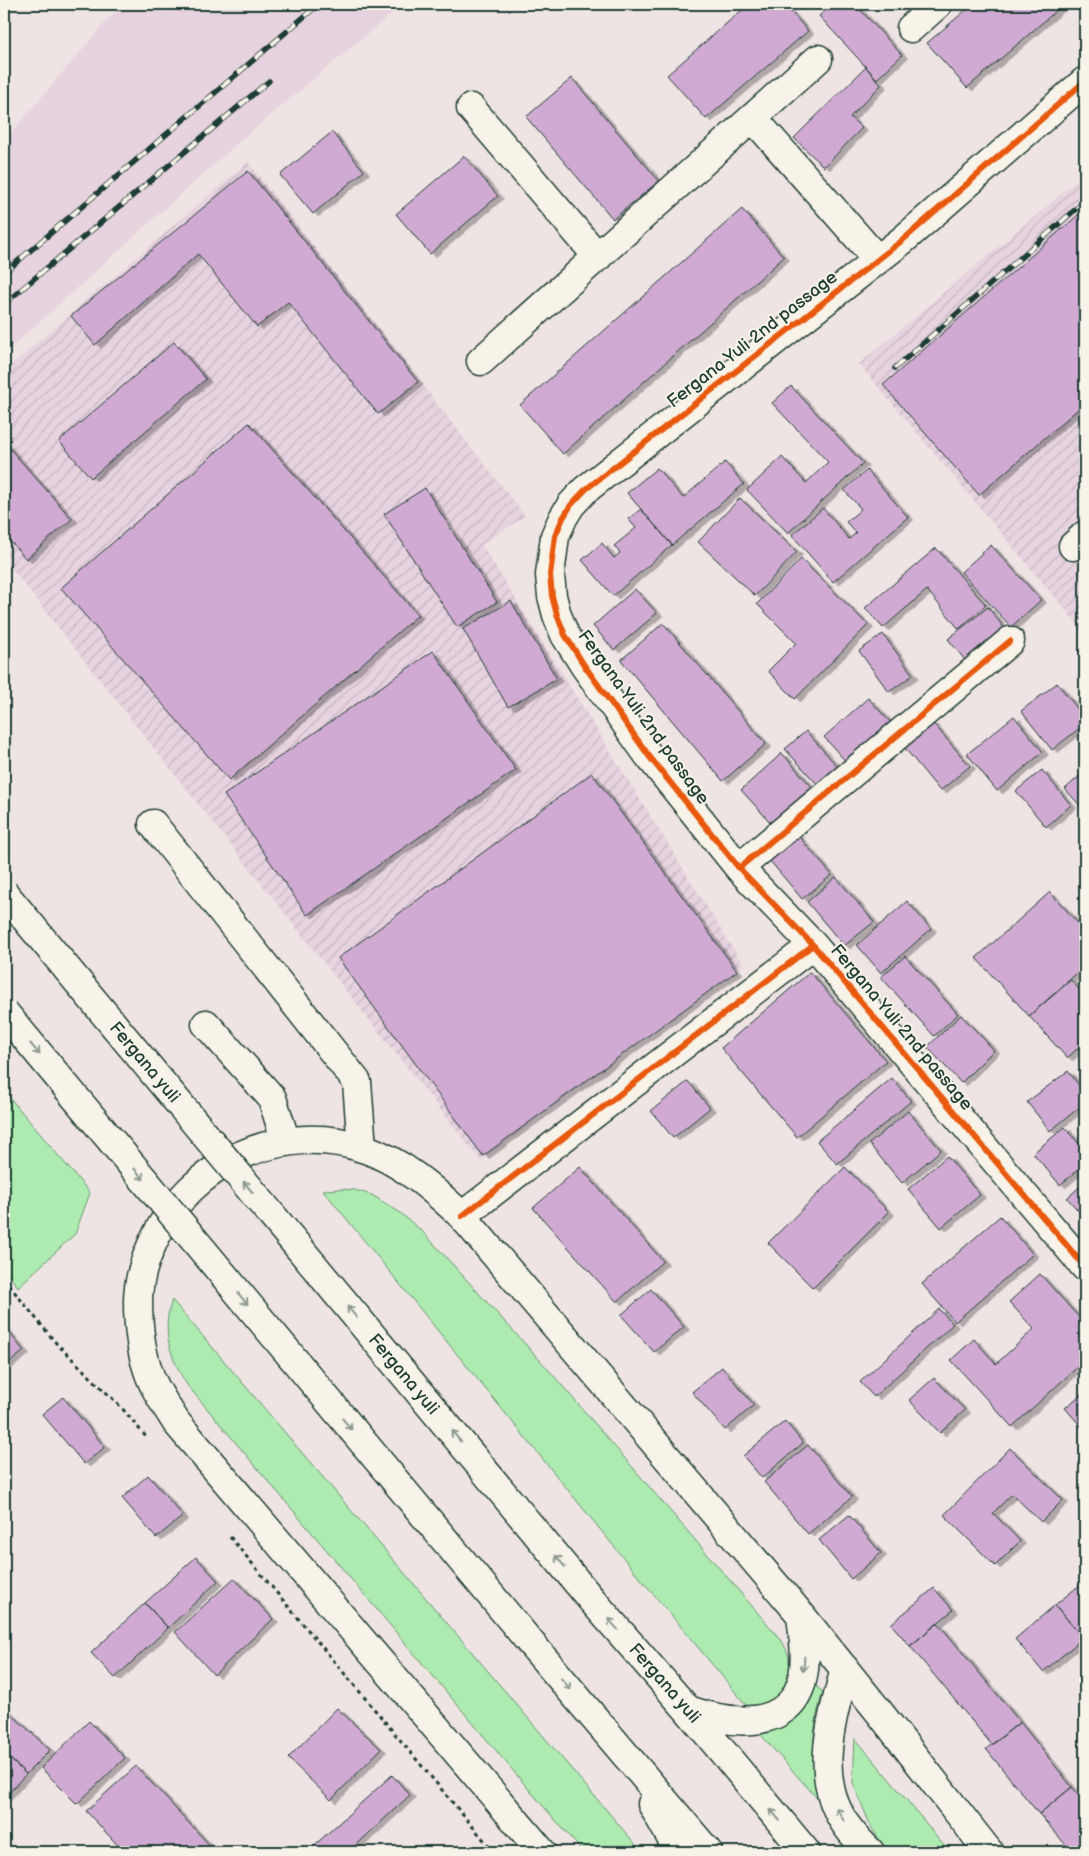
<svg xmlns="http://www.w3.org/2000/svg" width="1089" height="1856" viewBox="0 0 1089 1856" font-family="'Balsamiq Sans',sans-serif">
<defs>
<pattern id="industrial-furrows" width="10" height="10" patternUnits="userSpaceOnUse" patternTransform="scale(1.25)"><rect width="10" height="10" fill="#e6d3df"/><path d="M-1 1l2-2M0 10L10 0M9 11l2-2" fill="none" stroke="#c5b6c0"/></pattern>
<filter id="shadow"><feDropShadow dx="5.5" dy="3" stdDeviation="0" flood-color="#0004"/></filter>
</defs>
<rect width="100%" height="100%" fill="#efe4e4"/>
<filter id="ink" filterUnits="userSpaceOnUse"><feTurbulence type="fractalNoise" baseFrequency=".02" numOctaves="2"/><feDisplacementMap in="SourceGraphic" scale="10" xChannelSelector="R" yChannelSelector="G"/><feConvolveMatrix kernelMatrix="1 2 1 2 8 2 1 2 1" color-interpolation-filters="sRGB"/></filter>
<g filter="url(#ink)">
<!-- built -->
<path fill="#e6d3df" d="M 125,4 L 403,4 L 239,142 L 4,354 L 4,141 L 109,18 Z"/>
<!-- industrial -->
<path fill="url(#industrial-furrows)" d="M 248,162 L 525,516 L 482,545 L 743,965 L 481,1161 L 4,559 L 4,371 Z
M 1085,174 L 1085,633 L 859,364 Z"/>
<!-- grass -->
<path fill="#aeebb0" stroke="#669472" d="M 4,1091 L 90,1193 L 75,1234 L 18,1287 L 4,1269 Z
M 339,1189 L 355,1190 L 372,1195 L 399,1212 L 423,1232 L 547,1368 L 782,1641 C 785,1647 789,1654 789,1660 C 793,1690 775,1706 747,1706 L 630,1566 L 323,1190 Z
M 172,1300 L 642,1852 L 583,1852 L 531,1792 L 187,1385 C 170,1357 161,1331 172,1300 Z
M 812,1683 L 823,1692 C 809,1736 813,1761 823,1805 L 760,1734 L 769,1731 Z
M 855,1738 L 950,1852 L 888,1852 L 871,1827 L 853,1783 Z"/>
<!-- building -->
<path fill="#d0aad2" stroke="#1f3d34" filter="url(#shadow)" d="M 749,4 L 784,4 L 808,31 L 706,119 L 667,75 Z
M 833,4 L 855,4 L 902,55 L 877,79 L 819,16 Z
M 973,4 L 1064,4 L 967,88 L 927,43 Z
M 866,67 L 881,85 L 850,117 L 862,128 L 824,167 L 794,138 Z
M 572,78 L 659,181 L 613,219 L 526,117 Z
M 332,132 L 364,171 L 313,214 L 280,175 Z
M 464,156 L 498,196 L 430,254 L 396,214 Z
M 248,171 L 418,382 L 378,414 L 288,302 L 257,327 L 198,254 L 95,345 L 71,316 Z
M 742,209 L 784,257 L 563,454 L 520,405 Z
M 1085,209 L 1085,403 L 979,495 L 883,385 Z
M 174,342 L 206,379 L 91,478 L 59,441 Z
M 791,386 L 863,463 L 788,533 L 747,490 L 782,457 L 806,483 L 828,462 L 772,403 Z
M 249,423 L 418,615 L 229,780 L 61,588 Z
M 4,442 L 72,519 L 26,559 L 4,534 Z
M 725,462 L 744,484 L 672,545 L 627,493 L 657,468 L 683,498 Z
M 867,470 L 908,517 L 833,582 L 792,535 L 823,508 L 849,539 L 856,533 L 846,522 L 861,509 L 844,490 Z
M 425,488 L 497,602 L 457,627 L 384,514 Z
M 740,498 L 797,552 L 755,596 L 698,542 Z
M 641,509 L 672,545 L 613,596 L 582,560 L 602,543 L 614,558 L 620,553 L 614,546 L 636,528 L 628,519 Z
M 991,545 L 1041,600 L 1011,627 L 961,572 Z
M 936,548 L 986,605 L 959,629 L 927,590 L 883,628 L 865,608 Z
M 801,559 L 868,625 L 795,699 L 768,671 L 796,643 L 757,604 Z
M 635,589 L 657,613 L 614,650 L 593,626 Z
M 511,601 L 557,679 L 508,707 L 463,629 Z
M 988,607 L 1008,633 L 969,665 L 948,639 Z
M 663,623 L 766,744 L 723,781 L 621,660 Z
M 883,634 L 913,675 L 889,692 L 859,651 Z
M 433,651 L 516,770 L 307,915 L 224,795 Z
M 1057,683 L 1085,718 L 1085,724 L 1052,750 L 1021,711 Z
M 868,698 L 892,724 L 848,764 L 824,737 Z
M 1014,716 L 1043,752 L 997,791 L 967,754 Z
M 932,722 L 970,766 L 940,791 L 903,746 Z
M 806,731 L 838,767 L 818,785 L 785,749 Z
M 782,753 L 812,787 L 771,823 L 741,790 Z
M 1042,770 L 1071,805 L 1046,827 L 1016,791 Z
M 1085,771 L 1085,811 L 1065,789 Z
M 592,773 L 737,971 L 483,1156 L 338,958 Z
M 794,831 L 832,875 L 802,899 L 765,855 Z
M 836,877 L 874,922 L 844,946 L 807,902 Z
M 1050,892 L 1085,931 L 1085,966 L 1029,1016 L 976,958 Z
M 907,901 L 931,929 L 881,973 L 857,945 Z
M 905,956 L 958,1014 L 934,1036 L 881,977 Z
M 810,972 L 886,1061 L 797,1137 L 721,1048 Z
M 1071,980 L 1085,996 L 1085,1042 L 1067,1058 L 1029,1016 Z
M 961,1015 L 994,1050 L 961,1083 L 927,1047 Z
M 1068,1071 L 1085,1093 L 1085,1103 L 1050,1131 L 1027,1102 Z
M 892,1078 L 911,1101 L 837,1164 L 817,1141 Z
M 688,1081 L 710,1108 L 673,1138 L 651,1111 Z
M 908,1111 L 941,1150 L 902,1183 L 869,1144 Z
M 1065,1127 L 1085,1151 L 1085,1164 L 1060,1185 L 1033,1153 Z
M 947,1156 L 980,1195 L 941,1228 L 908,1189 Z
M 580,1167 L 663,1261 L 617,1302 L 533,1208 Z
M 845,1167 L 889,1212 L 813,1288 L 768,1243 Z
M 1085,1182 L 1085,1218 L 1067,1198 Z
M 1000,1216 L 1033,1254 L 955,1322 L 922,1284 Z
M 1040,1274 L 1085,1324 L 1085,1360 L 1012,1427 L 951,1360 L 974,1339 L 996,1364 L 1034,1329 L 1009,1302 Z
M 651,1289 L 684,1327 L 654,1352 L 621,1315 Z
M 939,1309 L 953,1324 L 874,1397 L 860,1382 Z
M 4,1326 L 24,1351 L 4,1367 Z
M 722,1367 L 754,1405 L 725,1430 L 692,1392 Z
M 934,1378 L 965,1410 L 940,1433 L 909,1400 Z
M 1085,1391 L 1085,1431 L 1065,1408 Z
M 63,1397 L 105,1447 L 84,1464 L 42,1414 Z
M 785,1421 L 803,1443 L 762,1478 L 743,1456 Z
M 808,1445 L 852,1497 L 808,1534 L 764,1482 Z
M 1010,1448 L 1063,1500 L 1041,1522 L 1012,1494 L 993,1513 L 1020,1541 L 995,1566 L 944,1515 Z
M 148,1475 L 183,1516 L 156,1538 L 122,1498 Z
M 849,1515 L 881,1553 L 851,1579 L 819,1540 Z
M 196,1557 L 218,1581 L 168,1628 L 145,1603 Z
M 234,1578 L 273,1619 L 214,1675 L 175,1632 Z
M 1081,1584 L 1085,1589 L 1085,1636 L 1083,1638 L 1055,1605 Z
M 934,1588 L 953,1610 L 910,1646 L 891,1624 Z
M 145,1603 L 168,1628 L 115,1678 L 91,1653 Z
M 1055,1605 L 1083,1638 L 1043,1672 L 1015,1639 Z
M 938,1623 L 1020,1722 L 992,1745 L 910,1646 Z
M 5,1708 L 50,1750 L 26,1774 L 4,1753 Z
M 337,1708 L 381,1749 L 331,1800 L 288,1758 Z
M 89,1721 L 125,1758 L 77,1804 L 41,1768 Z
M 1020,1722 L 1072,1787 L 1039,1814 L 986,1749 Z
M 9,1758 L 26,1774 L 4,1798 L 4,1764 Z
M 136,1766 L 216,1852 L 124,1852 L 86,1811 Z
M 392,1775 L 410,1795 L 350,1851 L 351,1852 L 307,1852 Z
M 1072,1787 L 1085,1802 L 1085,1847 L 1079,1852 L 1072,1852 L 1039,1814 Z"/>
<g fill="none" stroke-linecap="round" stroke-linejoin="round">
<!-- minor casing -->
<g stroke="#1f3d34" stroke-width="31">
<path id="minor" d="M 911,28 L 938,4
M 1085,81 L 904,239 L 585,490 L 571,505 L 563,518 L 555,536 L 550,575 L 552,596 L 557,615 L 565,635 L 584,665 L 649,756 L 739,868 L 813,945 L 1085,1267
M 471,108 L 598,257
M 753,118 L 877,259
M 481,361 L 818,59
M 1073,546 L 1085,535
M 153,824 L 357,1082 L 362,1148
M 739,868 L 1010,641
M 206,1024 L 272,1098 L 286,1142
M 462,1216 L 813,945"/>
</g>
<!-- major casing -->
<g stroke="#1f3d34" stroke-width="31">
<path id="major" d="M 591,1599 L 688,1710 L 806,1852
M 534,1647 L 708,1852
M 845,1669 C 831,1722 812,1781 849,1829 C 855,1837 863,1845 870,1852
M 688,1710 C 729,1724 792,1733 803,1676 C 807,1657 803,1635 801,1615
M 652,1804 L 679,1852
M 542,1852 L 176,1422 C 167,1407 156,1392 150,1376 C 141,1353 138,1326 138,1301 C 138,1280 145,1259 154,1240 C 190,1163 281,1121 363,1148 C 401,1161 433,1189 462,1216 L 801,1615 L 880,1713 L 989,1852"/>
</g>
<!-- path -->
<path stroke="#1f3d34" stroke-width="3" stroke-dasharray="4 4" stroke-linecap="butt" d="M 4,1279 L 56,1343 L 121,1407 L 147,1438
M 230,1537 L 494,1852"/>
<!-- minor -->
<use href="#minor" stroke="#f7f3e8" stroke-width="28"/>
<!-- major -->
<use href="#major" stroke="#f7f3e8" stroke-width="28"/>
<!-- rail casing -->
<g stroke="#1f3d34" stroke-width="5.5">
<path id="rail" d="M 4,273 L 319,4
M 4,304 L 269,81
M 895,368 L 1085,201"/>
</g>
<!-- rail -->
<use href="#rail" stroke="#f7f3e8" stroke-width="4" stroke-dasharray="11" stroke-linecap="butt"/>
<!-- major-bridge casing -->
<g stroke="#1f3d34" stroke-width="31" stroke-linecap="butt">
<path id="major-bridge" d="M 4,893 L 591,1599
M 4,1012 L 534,1647"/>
</g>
<!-- major-bridge -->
<use href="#major-bridge" stroke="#f7f3e8" stroke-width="28"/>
<!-- cycleway casing -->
<g stroke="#f7f3e8" stroke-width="9">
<path id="cycleway" d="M 1085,81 L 904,239 L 585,490 L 571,505 L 563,518 L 555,536 L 550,575 L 552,596 L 557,615 L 565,635 L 584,665 L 649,756 L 739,868 L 813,945 L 1085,1267
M 739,868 L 1010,641
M 462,1216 L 813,945"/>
</g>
<!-- cycleway -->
<use href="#cycleway" stroke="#e8590c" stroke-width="6"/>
</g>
<!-- one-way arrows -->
<defs><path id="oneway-shaft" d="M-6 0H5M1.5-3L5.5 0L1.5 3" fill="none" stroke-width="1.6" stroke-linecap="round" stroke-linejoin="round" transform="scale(1.25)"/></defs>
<g stroke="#8b988e">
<use href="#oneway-shaft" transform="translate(35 1049) rotate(50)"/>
<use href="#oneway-shaft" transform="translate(139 1174) rotate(50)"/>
<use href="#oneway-shaft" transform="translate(248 1187) rotate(-130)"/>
<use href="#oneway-shaft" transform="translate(243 1299) rotate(50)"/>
<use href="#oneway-shaft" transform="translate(352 1312) rotate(-130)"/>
<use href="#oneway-shaft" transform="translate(347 1424) rotate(50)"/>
<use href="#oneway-shaft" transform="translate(456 1436) rotate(-130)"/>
<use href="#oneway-shaft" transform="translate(560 1561) rotate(-130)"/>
<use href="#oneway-shaft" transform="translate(613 1624) rotate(-131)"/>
<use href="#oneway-shaft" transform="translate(804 1664) rotate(93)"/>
<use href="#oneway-shaft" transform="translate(566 1684) rotate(49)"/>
<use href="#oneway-shaft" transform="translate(840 1814) rotate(-119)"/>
<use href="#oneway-shaft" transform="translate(775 1815) rotate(-130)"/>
</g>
</g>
<g text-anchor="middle" stroke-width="4" stroke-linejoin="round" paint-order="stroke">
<!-- street labels -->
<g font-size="18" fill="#1f3d34" stroke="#f7f3e8">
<text transform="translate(752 339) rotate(-38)" y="6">Fergana Yuli 2nd passage</text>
<text transform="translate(644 717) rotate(54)" y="6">Fergana Yuli 2nd passage</text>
<text transform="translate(902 1027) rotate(50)" y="6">Fergana Yuli 2nd passage</text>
<text transform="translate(145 1062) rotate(50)" y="6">Fergana yuli</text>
<text transform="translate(404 1374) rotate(50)" y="6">Fergana yuli</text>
<text transform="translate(665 1683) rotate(49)" y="6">Fergana yuli</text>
</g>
</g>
<!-- margin -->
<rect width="1089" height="1856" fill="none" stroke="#f7f3e8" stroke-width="20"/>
<rect x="10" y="10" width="1069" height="1836" fill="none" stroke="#1f3d34" stroke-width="2" filter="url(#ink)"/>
</svg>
